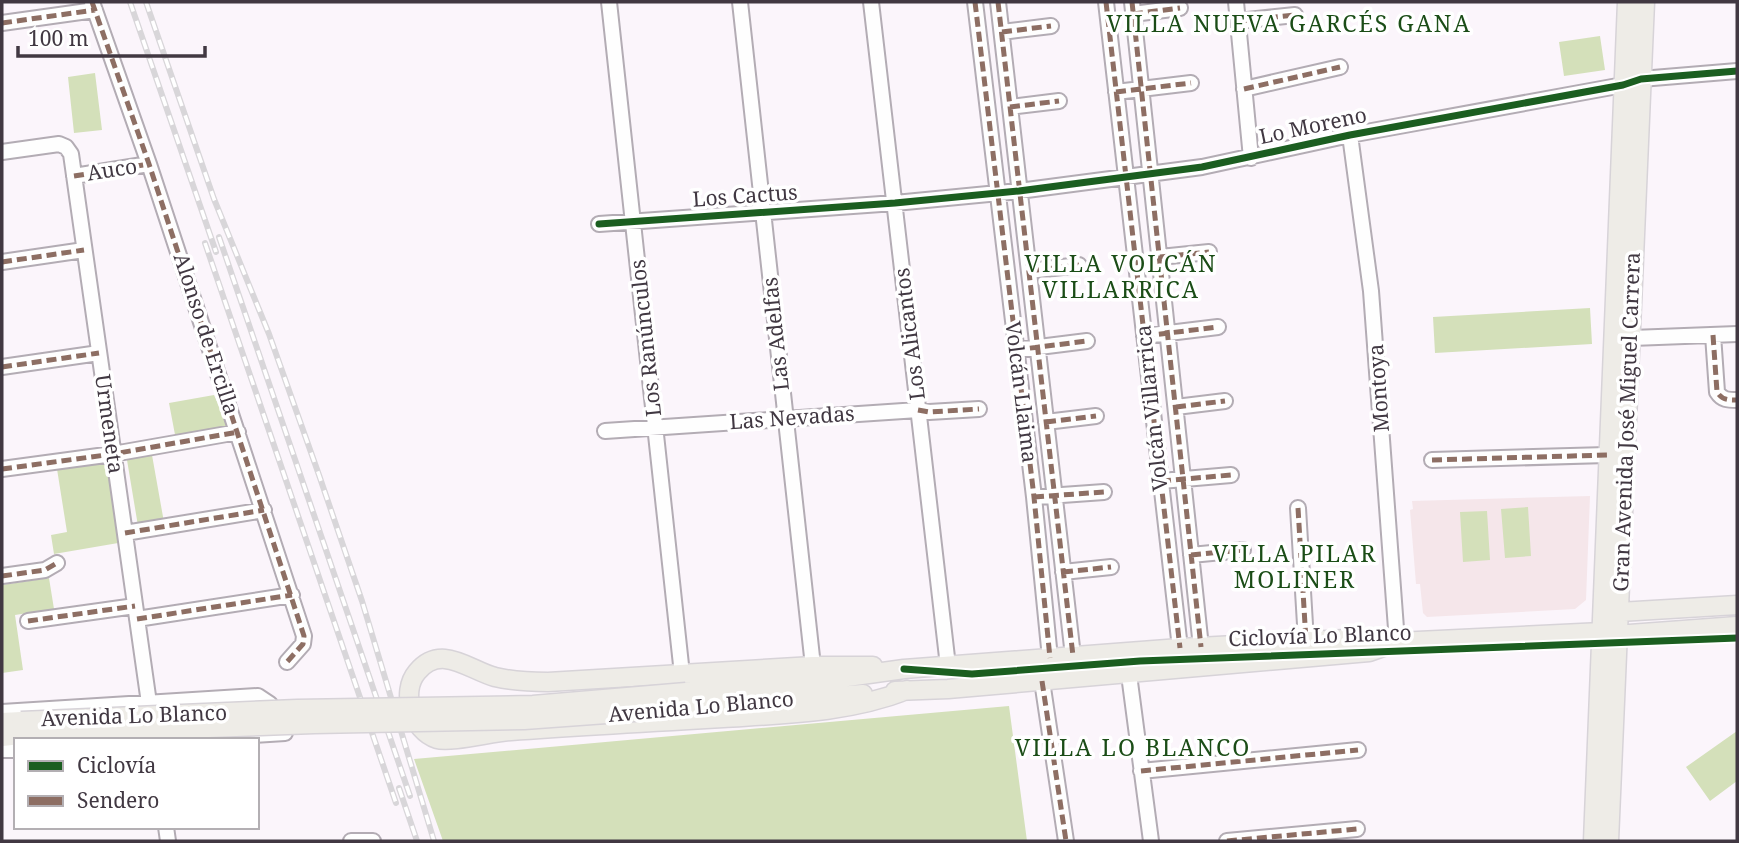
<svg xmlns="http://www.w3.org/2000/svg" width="1739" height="843" viewBox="0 0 1739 843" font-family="'Noto Serif',serif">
<rect width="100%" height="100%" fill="#fbf5fb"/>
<!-- education -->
<path fill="#f5e6ea" d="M 1590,496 L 1586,600 L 1575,609 L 1427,617 L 1423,613 L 1420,584 L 1416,584 L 1410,510 L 1413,509 L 1412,501 Z"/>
<!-- green -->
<path fill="#d4e0ba" d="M 1600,36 L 1605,70 L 1564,76 L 1559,42 Z
M 95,73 L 102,130 L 74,133 L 68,77 Z
M 1590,308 L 1592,344 L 1435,353 L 1433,317 Z
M 214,395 L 230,430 L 176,440 L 169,403 Z
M 152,455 L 165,528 L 139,532 L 127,460 Z
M 110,460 L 124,542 L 54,554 L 51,535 L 67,532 L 57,469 Z
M 1528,507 L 1531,556 L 1505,558 L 1501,509 Z
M 1487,511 L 1490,560 L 1463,562 L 1460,512 Z
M 49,578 L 54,609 L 15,615 L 23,670 L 2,673 L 2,585 Z
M 1009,706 L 1027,841 L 443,841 L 414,759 Z
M 1737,731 L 1737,781 L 1710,801 L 1686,767 Z"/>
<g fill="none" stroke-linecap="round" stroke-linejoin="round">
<!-- minor casing -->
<g stroke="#b3acb4" stroke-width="18">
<path id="minor" d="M 92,2 L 149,164 L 304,636 L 303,644 L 287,662
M 609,2 L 682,674
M 740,2 L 813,666
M 871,2 L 948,666
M 975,2 L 1034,497 L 1050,658
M 998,2 L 1073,656
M 1106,2 L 1180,648
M 1132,2 L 1201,647
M 1236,2 L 1251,158
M 1133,14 L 1180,8
M 1238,21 L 1295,15
M 2,23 L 95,10
M 1002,32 L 1051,26
M 1244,89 L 1340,67
M 1116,92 L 1191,83
M 1010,107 L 1059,101
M 1350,135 L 1371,291 L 1397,642
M 2,152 L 59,144 L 66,147 L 71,154 L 149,703
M 74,176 L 149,164
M 599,224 L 895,203 L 1019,191 L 1202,167 L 1350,135 L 1623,85 L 1641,79 L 1737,71
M 1160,257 L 1209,252
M 2,262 L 84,250
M 1029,271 L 1079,265
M 1713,335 L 1717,392 C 1722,400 1728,400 1737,400
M 1144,336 L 1218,327
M 1632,338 L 1737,334
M 1015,350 L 1087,341
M 2,367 L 99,353
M 1176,407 L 1225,401
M 1046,422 L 1096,416
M 605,431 L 918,410 L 929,412 L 979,409
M 1432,460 L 1607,455
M 2,469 L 113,454 L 238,432
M 1161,481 L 1231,475
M 1034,497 L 1104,492
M 1298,508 L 1306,641
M 125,533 L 264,510
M 1191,555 L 1243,550
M 1063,572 L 1111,567
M 2,576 L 45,570 L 57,563
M 137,619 L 292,595
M 28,621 L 135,606
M 1126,652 L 1151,841
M 1042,681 L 1066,841
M 2,712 L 258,696 L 270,704 L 276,717
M 178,740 L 285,733
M 2,750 L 16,750
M 1141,771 L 1358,750
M 166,827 L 168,841
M 351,841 L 373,841
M 1227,841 L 1357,829"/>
</g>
<!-- major casing -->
<g stroke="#d7d3d8" stroke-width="21">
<path id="major" d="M 1612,620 L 1619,612 L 1737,605
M 873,666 L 813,666 L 548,682 C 530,682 512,681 495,677 C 469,670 441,643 417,672 C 400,692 412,731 437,739 C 450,743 493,732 511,731 C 581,726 652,722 723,718 C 786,714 848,713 907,690
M 895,691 L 948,689 L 1369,652 L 1397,642
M 686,692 L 840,678 L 904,669 L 1180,648 L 1365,638 L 1384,638 L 1397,642 L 1602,632 L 1616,635 L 1737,626
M 689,708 L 863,694
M 2,722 L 21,721
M 2,737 L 20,735
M 1593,841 L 1627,2
M 1609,841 L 1645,2"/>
</g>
<!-- minor -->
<use href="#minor" stroke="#fefefe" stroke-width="14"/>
<!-- major -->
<use href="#major" stroke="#eeece7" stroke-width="18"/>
<!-- rail casing -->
<g stroke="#d8d6d9" stroke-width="6">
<path id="rail" d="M 130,2 L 216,252
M 146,2 L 214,199 L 269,334 L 319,475 L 362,601 L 434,841
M 219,237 L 410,796
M 205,243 L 396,803
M 399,788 L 417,841"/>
</g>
<!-- rail -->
<use href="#rail" stroke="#fff" stroke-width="3.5" stroke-dasharray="10" stroke-linecap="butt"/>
<!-- major-bridge casing -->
<g stroke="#d7d3d8" stroke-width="21" stroke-linecap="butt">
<path id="major-bridge" d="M 21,721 L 297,709 L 533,705 L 686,692
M 20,735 L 314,724 L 524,720 L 689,708"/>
</g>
<!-- major-bridge -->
<use href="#major-bridge" stroke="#eeece7" stroke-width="18"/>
<!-- quiet -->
<path stroke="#8d6e63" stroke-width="5" stroke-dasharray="10 5" stroke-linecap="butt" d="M 92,2 L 149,164 L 304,636 L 303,644 L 287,662
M 975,2 L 1034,497 L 1050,658
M 998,2 L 1073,656
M 1106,2 L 1180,648
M 1132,2 L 1201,647
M 1133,14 L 1180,8
M 1238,21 L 1295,15
M 2,23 L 95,10
M 1002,32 L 1051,26
M 1244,89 L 1340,67
M 1116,92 L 1191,83
M 1010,107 L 1059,101
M 74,176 L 149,164
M 1160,257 L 1209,252
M 2,262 L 84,250
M 1029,271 L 1079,265
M 1713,335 L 1717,392 C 1722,400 1728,400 1737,400
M 1144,336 L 1218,327
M 1015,350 L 1087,341
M 2,367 L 99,353
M 1176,407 L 1225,401
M 918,410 L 929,412 L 979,409
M 1046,422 L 1096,416
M 1432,460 L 1607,455
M 2,469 L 113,454 L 238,432
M 1161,481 L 1231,475
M 1034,497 L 1104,492
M 1298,508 L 1306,641
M 125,533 L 264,510
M 1191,555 L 1243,550
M 1063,572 L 1111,567
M 2,576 L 45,570 L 57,563
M 137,619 L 292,595
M 28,621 L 135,606
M 1042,681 L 1066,841
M 1141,771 L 1358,750
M 1227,841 L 1357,829"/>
<!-- cycleway casing -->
<g stroke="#fff" stroke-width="11">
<path id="cycleway" d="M 599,224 L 895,203 L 1019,191 L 1202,167 L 1350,135 L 1623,85 L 1641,79 L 1737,71
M 904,669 L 972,674 L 1140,661 L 1737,638"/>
</g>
<!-- cycleway -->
<use href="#cycleway" stroke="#1b5e20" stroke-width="7"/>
</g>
<g text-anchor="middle" stroke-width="7" stroke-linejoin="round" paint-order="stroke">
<!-- street labels -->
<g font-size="21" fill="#413842" stroke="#fff">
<text transform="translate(1313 126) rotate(-12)" y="7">Lo Moreno</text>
<text transform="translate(112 170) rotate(-9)" y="7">Auco</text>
<text transform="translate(745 196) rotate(-4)" y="7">Los Cactus</text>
<text transform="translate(206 334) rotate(72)" y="7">Alonso de Ercilla</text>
<text transform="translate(776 334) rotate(-96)" y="7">Las Adelfas</text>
<text transform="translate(910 334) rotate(-97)" y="7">Los Alicantos</text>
<text transform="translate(646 338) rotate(-96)" y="7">Los Ranúnculos</text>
<text transform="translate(1379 388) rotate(-94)" y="7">Montoya</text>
<text transform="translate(1021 392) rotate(83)" y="7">Volcán Llaima</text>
<text transform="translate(1152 408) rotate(-96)" y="7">Volcán Villarrica</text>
<text transform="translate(792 418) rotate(-4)" y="7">Las Nevadas</text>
<text transform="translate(1627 422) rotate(-88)" y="7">Gran Avenida José Miguel Carrera</text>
<text transform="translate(109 424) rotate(82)" y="7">Urmeneta</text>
<text transform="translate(1320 636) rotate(-2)" y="7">Ciclovía Lo Blanco</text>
<text transform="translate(701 707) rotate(-5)" y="7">Avenida Lo Blanco</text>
<text transform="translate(134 716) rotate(-2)" y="7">Avenida Lo Blanco</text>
</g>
<!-- neighbourhood labels -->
<g font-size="23" letter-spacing="2" fill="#1b4d17" stroke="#fff">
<text x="1289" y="32">VILLA NUEVA GARCÉS GANA</text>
<text x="1121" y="272">VILLA VOLCÁN<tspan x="1121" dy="26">VILLARRICA</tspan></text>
<text x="1295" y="562">VILLA PILAR<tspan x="1295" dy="26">MOLINER</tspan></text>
<text x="1133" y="756">VILLA LO BLANCO</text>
</g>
</g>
<!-- border -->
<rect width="1739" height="843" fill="none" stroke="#413842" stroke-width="7"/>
<!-- legend -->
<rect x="14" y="738" width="245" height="91" fill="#ffffff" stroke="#b3afb3" stroke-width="2"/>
<rect x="28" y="761" width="35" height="10" fill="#1b5e20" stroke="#b3afb3" stroke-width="2"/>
<text x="77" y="773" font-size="21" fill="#413842">Ciclovía</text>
<rect x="28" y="796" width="35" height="10" fill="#8d6e63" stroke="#b3afb3" stroke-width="2"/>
<text x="77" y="808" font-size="21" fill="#413842">Sendero</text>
<!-- scale -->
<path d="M18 46v10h187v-10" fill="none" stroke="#413842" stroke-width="3.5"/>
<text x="28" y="46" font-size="21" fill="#413842" stroke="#ffffff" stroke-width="5" paint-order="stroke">100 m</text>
</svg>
